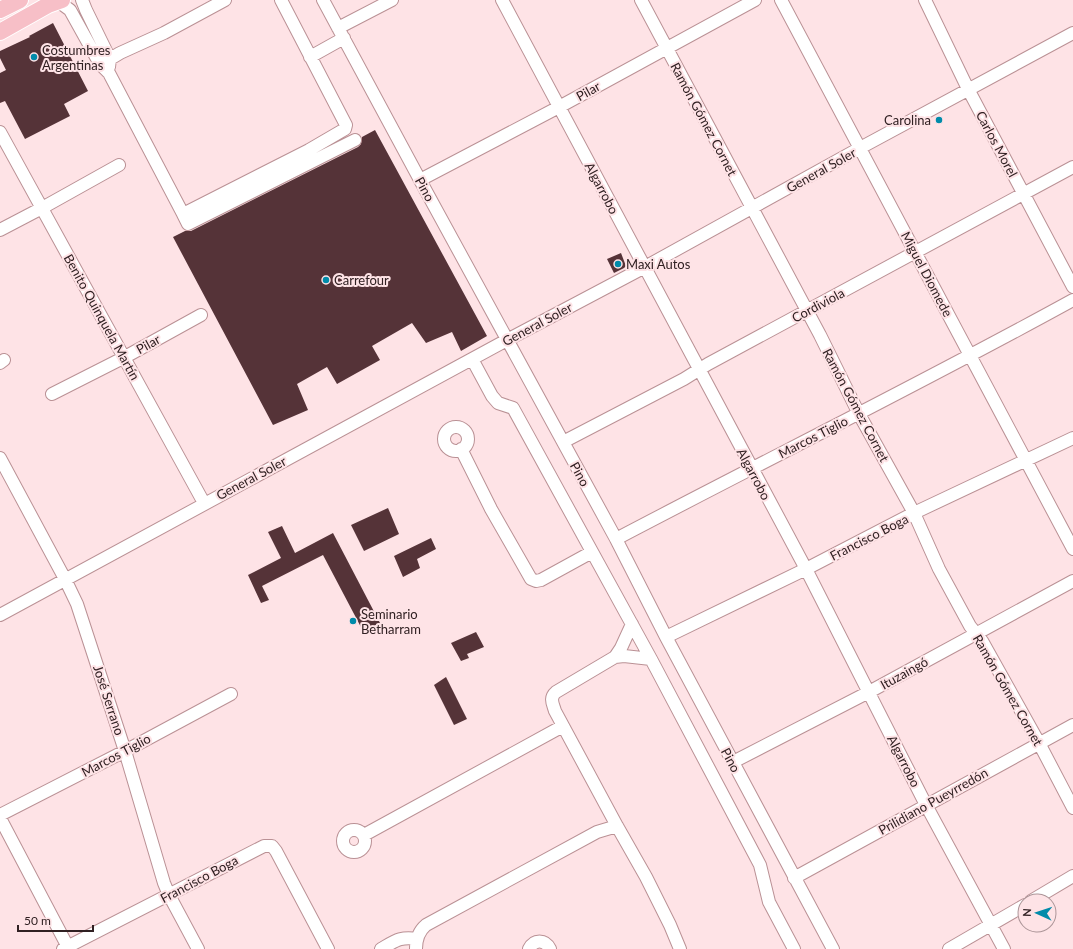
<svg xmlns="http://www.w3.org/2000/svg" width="1073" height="949" viewBox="0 0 1073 949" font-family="Lato,sans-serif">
<rect width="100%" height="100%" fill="#fee3e6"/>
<!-- building -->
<path fill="#553338" d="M 53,23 L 88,91 L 64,104 L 70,116 L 25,139 L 5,101 L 0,103 L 0,73 L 6,70 L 0,58 L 0,51 L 30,37 L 29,36 Z
M 375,130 L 487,336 L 461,351 L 452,332 L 426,343 L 412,323 L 372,346 L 380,360 L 337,384 L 327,367 L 297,384 L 308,410 L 273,425 L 173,237 L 185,231 L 191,231 L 358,147 L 361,144 L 362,137 Z
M 621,253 L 626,266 L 624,268 L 614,273 L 607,259 Z
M 388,508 L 399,534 L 364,551 L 351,525 Z
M 282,526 L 295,553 L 333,533 L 380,623 L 363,631 L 323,555 L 262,586 L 269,600 L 261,603 L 248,575 L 281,558 L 268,532 Z
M 431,538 L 436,549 L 417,559 L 420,568 L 403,577 L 394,556 Z
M 476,632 L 484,647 L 467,654 L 469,658 L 461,661 L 451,643 Z
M 446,677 L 467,719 L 454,725 L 434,685 Z"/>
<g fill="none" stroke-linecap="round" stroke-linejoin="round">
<!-- minor casing -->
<g stroke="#ba9195" stroke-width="14">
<path id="minor" d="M 82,0 L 86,10 L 110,59 L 109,67
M 323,0 L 420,180 L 616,539 L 666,637 L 833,949
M 502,0 L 806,569 L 926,805 L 1004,949
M 641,0 L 820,335 L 859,414 L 914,513 L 939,569 L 970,626 L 982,641 L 1039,743 L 1073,808
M 781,0 L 1073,549
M 925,0 L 968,89 L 1073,287
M 53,2 L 59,2 L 70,10 L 100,64 L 109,73 L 183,214 L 309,150 L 345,129 L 346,125 L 281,0
M 338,28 L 392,0
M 310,57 L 344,38
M 110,59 L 120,53 L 164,33 L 225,0
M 0,132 L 204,503
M 420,180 L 559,107 L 755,0
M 183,214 L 188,224 L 355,140
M 0,230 L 42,208 L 119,165
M 472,359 L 492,396 L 498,403 L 513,408 L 651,659 L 760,865 L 769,902 L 794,949
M 0,363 L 4,360
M 52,394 L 125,357 L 201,315
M444 439a12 12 0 1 1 24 0a12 12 0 1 1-24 0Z
M 563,442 L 684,379 L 708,364 L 1073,167
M 461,449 L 491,509 L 531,579 L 536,581 L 541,580 L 592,552
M 0,458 L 65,579 L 77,604 L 125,751 L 164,883 L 169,895 L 198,949
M 616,539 C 768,459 922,383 1073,300
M 0,615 L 507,340 L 645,267 L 860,148 L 1073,33
M 632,624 L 621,648 L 615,657 L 624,656 L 651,659
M 666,637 L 806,569 L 914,513 L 1073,438
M 615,657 L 556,692 C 549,698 553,704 555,711 L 617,826 L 646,877 L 670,925 L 680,949
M 733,762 L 869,692 L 1073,581
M 0,815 L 125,751 L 231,694
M 0,818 L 69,949
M343 841a11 11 0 1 1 22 0a11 11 0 1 1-22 0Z
M 364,835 L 563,726
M 794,878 L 1073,725
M 1031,901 L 1073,876
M 63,949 L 264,846 L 272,846 L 276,851 L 328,949
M 381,949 C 395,941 401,936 417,939
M 416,949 C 416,939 419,931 426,925 L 597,832 L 617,826
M 529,949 C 534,939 545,939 550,949
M 949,949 L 1025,905"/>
</g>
<!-- major casing -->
<g stroke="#fff" stroke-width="18">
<path id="major" d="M 0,10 L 20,0
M 0,32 L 48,5 L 62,0"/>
</g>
<!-- minor -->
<use href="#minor" stroke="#fff" stroke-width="12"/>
<!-- major -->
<use href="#major" stroke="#f7bfc7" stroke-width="16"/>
</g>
<!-- markers -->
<g fill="#008baa" stroke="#fee3e6" stroke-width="1.5">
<circle cx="34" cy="57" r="4"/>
<circle cx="939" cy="120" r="4"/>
<circle cx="618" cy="264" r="4"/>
<circle cx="326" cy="280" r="4"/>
<circle cx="353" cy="621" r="4"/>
</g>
<g text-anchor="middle" stroke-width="4" stroke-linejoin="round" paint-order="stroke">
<!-- poi labels -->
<g font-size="13" fill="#302022" stroke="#fee3e6" text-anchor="start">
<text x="42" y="55">Costumbres<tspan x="42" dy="15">Argentinas</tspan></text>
<text x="931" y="125" text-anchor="end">Carolina</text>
<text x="626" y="269">Maxi Autos</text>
<text x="334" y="285">Carrefour</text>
<text x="361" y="619">Seminario<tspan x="361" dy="15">Betharram</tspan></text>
</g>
<!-- street labels -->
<g font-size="13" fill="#302022" stroke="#fee3e6">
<text transform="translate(588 91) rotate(-29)" y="5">Pilar</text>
<text transform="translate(704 119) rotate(62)" y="5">Ramón Gómez Cornet</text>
<text transform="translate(997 144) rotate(62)" y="5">Carlos Morel</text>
<text transform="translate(821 170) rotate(-29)" y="5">General Soler</text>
<text transform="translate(602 188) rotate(62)" y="5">Algarrobo</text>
<text transform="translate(425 189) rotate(61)" y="5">Pino</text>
<text transform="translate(927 274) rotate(62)" y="5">Miguel Diomede</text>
<text transform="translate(818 305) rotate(-28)" y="5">Cordiviola</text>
<text transform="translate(102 317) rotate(61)" y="5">Benito Quinquela Martín</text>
<text transform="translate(537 324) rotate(-28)" y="5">General Soler</text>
<text transform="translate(148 344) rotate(-29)" y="5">Pilar</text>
<text transform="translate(856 405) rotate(62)" y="5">Ramón Gómez Cornet</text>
<text transform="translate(813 437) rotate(-27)" y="5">Marcos Tiglio</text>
<text transform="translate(580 474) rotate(61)" y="5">Pino</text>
<text transform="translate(754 474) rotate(62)" y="5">Algarrobo</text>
<text transform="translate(251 478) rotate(-28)" y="5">General Soler</text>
<text transform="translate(869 537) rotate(-27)" y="5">Francisco Boga</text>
<text transform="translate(904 673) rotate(-29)" y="5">Ituzaingó</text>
<text transform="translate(1008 690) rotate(60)" y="5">Ramón Gómez Cornet</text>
<text transform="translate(109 700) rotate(72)" y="5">José Serrano</text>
<text transform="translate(116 755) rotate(-28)" y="5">Marcos Tiglio</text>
<text transform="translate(731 760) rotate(62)" y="5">Pino</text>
<text transform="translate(904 761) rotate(63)" y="5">Algarrobo</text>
<text transform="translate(933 801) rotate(-29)" y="5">Prilidiano Pueyrredón</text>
<text transform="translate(199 879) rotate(-28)" y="5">Francisco Boga</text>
</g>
</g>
<!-- north arrow -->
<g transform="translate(1037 913) rotate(273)"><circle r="19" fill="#fee3e6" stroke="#ac9598"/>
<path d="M0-3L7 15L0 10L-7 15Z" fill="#008baa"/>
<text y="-6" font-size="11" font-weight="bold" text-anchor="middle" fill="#302022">N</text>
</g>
<!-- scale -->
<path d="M18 925v6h75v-6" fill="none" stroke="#302022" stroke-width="2"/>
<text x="24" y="925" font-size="12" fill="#302022" stroke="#fee3e6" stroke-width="3" paint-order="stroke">50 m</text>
</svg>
